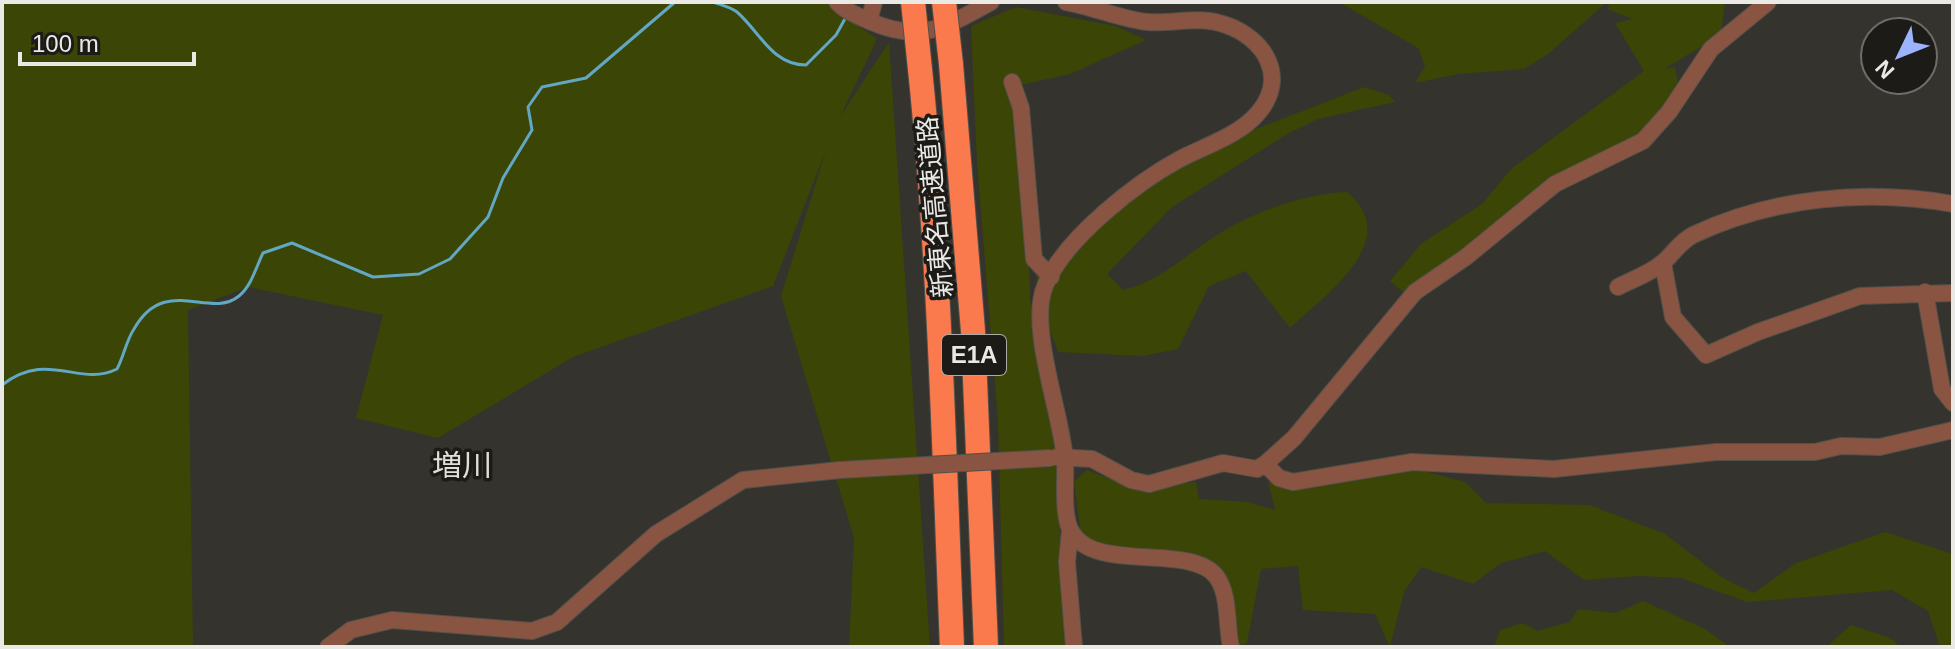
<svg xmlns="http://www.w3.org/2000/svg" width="1955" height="649" viewBox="0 0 1955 649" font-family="Arial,'Noto Sans JP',sans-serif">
<rect width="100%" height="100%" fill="#35332d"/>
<!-- green -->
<path fill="#3b4506" d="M 2,2 L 824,2 L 877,39 L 840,117 L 889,42 L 930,647 L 849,647 L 854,538 L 781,296 L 826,150 L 773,286 L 573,357 L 438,438 L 356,418 L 383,315 L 248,287 L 188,310 L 193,647 L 2,647 Z
M 1339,2 L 1607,2 L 1548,54 L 1524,69 L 1458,74 L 1415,83 L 1425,66 L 1418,48 Z
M 1611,2 L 1725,2 L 1721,35 L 1664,69 L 1675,67 L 1678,83 L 1655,121 L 1632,144 L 1403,292 L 1390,281 L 1422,243 L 1482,204 L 1511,169 L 1644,71 L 1615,23 L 1632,19 L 1607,9 Z
M 1016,7 L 1116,26 L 1146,40 L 1070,74 L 1016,86 L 1027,179 L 1030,298 L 1056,454 L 1066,647 L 1004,647 L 998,421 L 977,163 L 971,26 Z
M 1364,87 L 1389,95 L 1395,102 L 1318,119 L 1287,134 L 1172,207 L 1107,274 L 1123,290 C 1158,281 1174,265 1202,245 C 1242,216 1297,194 1347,192 C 1405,239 1325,295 1290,328 L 1246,271 L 1209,286 L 1178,349 L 1143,356 L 1058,352 L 1040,304 L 1036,273 L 1055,271 L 1135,188 L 1187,156 Z
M 1410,467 L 1465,482 L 1486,503 L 1590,505 L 1665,534 L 1723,578 L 1754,593 L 1796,563 L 1885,532 L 1953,554 L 1953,647 L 1940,647 L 1928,611 L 1892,590 L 1747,602 L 1681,578 L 1638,576 L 1584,580 L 1545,551 L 1501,563 L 1473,584 L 1421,567 L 1404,592 L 1390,647 L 1375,614 L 1303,610 L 1298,566 L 1261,569 L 1247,643 L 1239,645 L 1227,623 L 1217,572 L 1082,543 L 1074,482 L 1087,470 L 1140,490 L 1196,482 L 1199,499 L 1248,502 L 1275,510 L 1268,481 L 1299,487 Z
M 1643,601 L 1705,629 L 1730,647 L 1494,647 L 1500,630 L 1523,623 L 1537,631 L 1570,622 L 1578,609 L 1616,613 Z
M 1851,625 L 1890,638 L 1901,647 L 1826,647 Z"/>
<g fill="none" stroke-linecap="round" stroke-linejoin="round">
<!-- stream -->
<path stroke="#62a7c3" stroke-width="3" d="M 713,2 C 721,5 731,7 737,12 C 760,32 772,65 806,65 L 836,35 L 846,17
M 2,385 C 48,349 79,388 117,369 C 124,356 126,341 134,329 C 165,274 210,320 239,296 C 252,285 256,267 263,253 L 292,243 L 373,277 L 419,274 L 450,259 L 488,217 L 503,178 L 532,130 L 528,107 L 542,87 L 586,78 L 675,2"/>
<!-- minor casing -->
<g stroke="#52504a" stroke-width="18">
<path id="minor" d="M 837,2 C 845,11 858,16 869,21 C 921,44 945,27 991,2
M 1066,2 C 1090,6 1127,21 1148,22 C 1176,24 1198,15 1226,25 C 1264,38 1289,77 1258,113 C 1240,135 1205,146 1180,159 C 1137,182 1064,239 1045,286 C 1028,327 1061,412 1065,459 C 1066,479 1063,500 1067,519 C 1077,579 1187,540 1216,576 C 1230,594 1226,626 1231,647
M 869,21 L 874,2
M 1012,82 L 1021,108 L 1034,259 L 1051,277
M 1663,263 L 1673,317 L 1706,355 L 1758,332 L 1860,296 L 1953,293
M 1618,287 C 1631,280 1649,274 1661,264 C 1673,255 1678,243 1693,235 C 1773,197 1866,189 1953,204
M 1925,292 L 1942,389 L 1953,403
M 1057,457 L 1092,459 L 1131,480 L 1149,484 L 1223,463 L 1257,469 L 1265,464 L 1294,438 L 1415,292 L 1466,257 L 1555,184 L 1643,141 L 1669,112 L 1711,49 L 1768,2
M 1265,464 L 1279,478 L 1293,482 L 1412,462 L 1554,469 L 1716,452 L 1815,452 L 1841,446 L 1880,447 L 1953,430
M 1070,530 L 1067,562 L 1074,647
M 328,647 L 351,630 L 392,620 L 532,631 L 557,622 L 656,534 L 743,480 L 840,470"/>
</g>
<!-- highway casing -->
<g stroke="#52504a" stroke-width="26">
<path id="highway" d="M 951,64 L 973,331 L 986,647
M 920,69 C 940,262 944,454 952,647"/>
</g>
<!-- minor -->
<use href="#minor" stroke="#895442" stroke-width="16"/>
<!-- highway -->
<use href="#highway" stroke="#fb7a4d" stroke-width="24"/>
<!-- minor-bridge casing -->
<g stroke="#52504a" stroke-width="18" stroke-linecap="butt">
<path id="minor-bridge" d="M 840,470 L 1051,458"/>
</g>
<!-- highway-bridge casing -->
<g stroke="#52504a" stroke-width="26" stroke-linecap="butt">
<path id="highway-bridge" d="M 913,2 L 920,69
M 944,2 L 951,64"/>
</g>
<!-- minor-bridge -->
<use href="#minor-bridge" stroke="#895442" stroke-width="16"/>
<!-- highway-bridge -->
<use href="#highway-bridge" stroke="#fb7a4d" stroke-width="24"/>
</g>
<g text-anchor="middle" stroke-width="7" stroke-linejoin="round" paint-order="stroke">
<!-- shield labels -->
<rect fill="#1c1b18" stroke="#acaba8" stroke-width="2" x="942" y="335" width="64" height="40" rx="6"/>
<g font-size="24" font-weight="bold" fill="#eae9e5">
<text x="974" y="363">E1A</text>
</g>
<!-- street labels -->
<g font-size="26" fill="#eae9e5" stroke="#1c1b18">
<text transform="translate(935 207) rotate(-95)" y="9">新東名高速道路</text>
</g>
<!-- quarter labels -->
<g font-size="30" fill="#e2dfd8" stroke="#1c1b18">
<text x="462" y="476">増川</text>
</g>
</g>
<!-- border -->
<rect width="1955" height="649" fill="none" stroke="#eae9e5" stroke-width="8"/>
<!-- north arrow -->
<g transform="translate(1899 56) rotate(227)"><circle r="38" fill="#1c1b18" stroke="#6e6d6a" stroke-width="2"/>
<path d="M0-6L14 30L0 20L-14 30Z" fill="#9cb4fd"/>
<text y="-12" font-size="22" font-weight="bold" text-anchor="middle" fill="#eae9e5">N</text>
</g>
<!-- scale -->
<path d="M20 52v12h174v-12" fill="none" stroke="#eae9e5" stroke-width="4"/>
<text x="32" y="52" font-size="24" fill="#eae9e5" stroke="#1c1b18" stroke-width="6" paint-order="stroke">100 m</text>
</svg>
